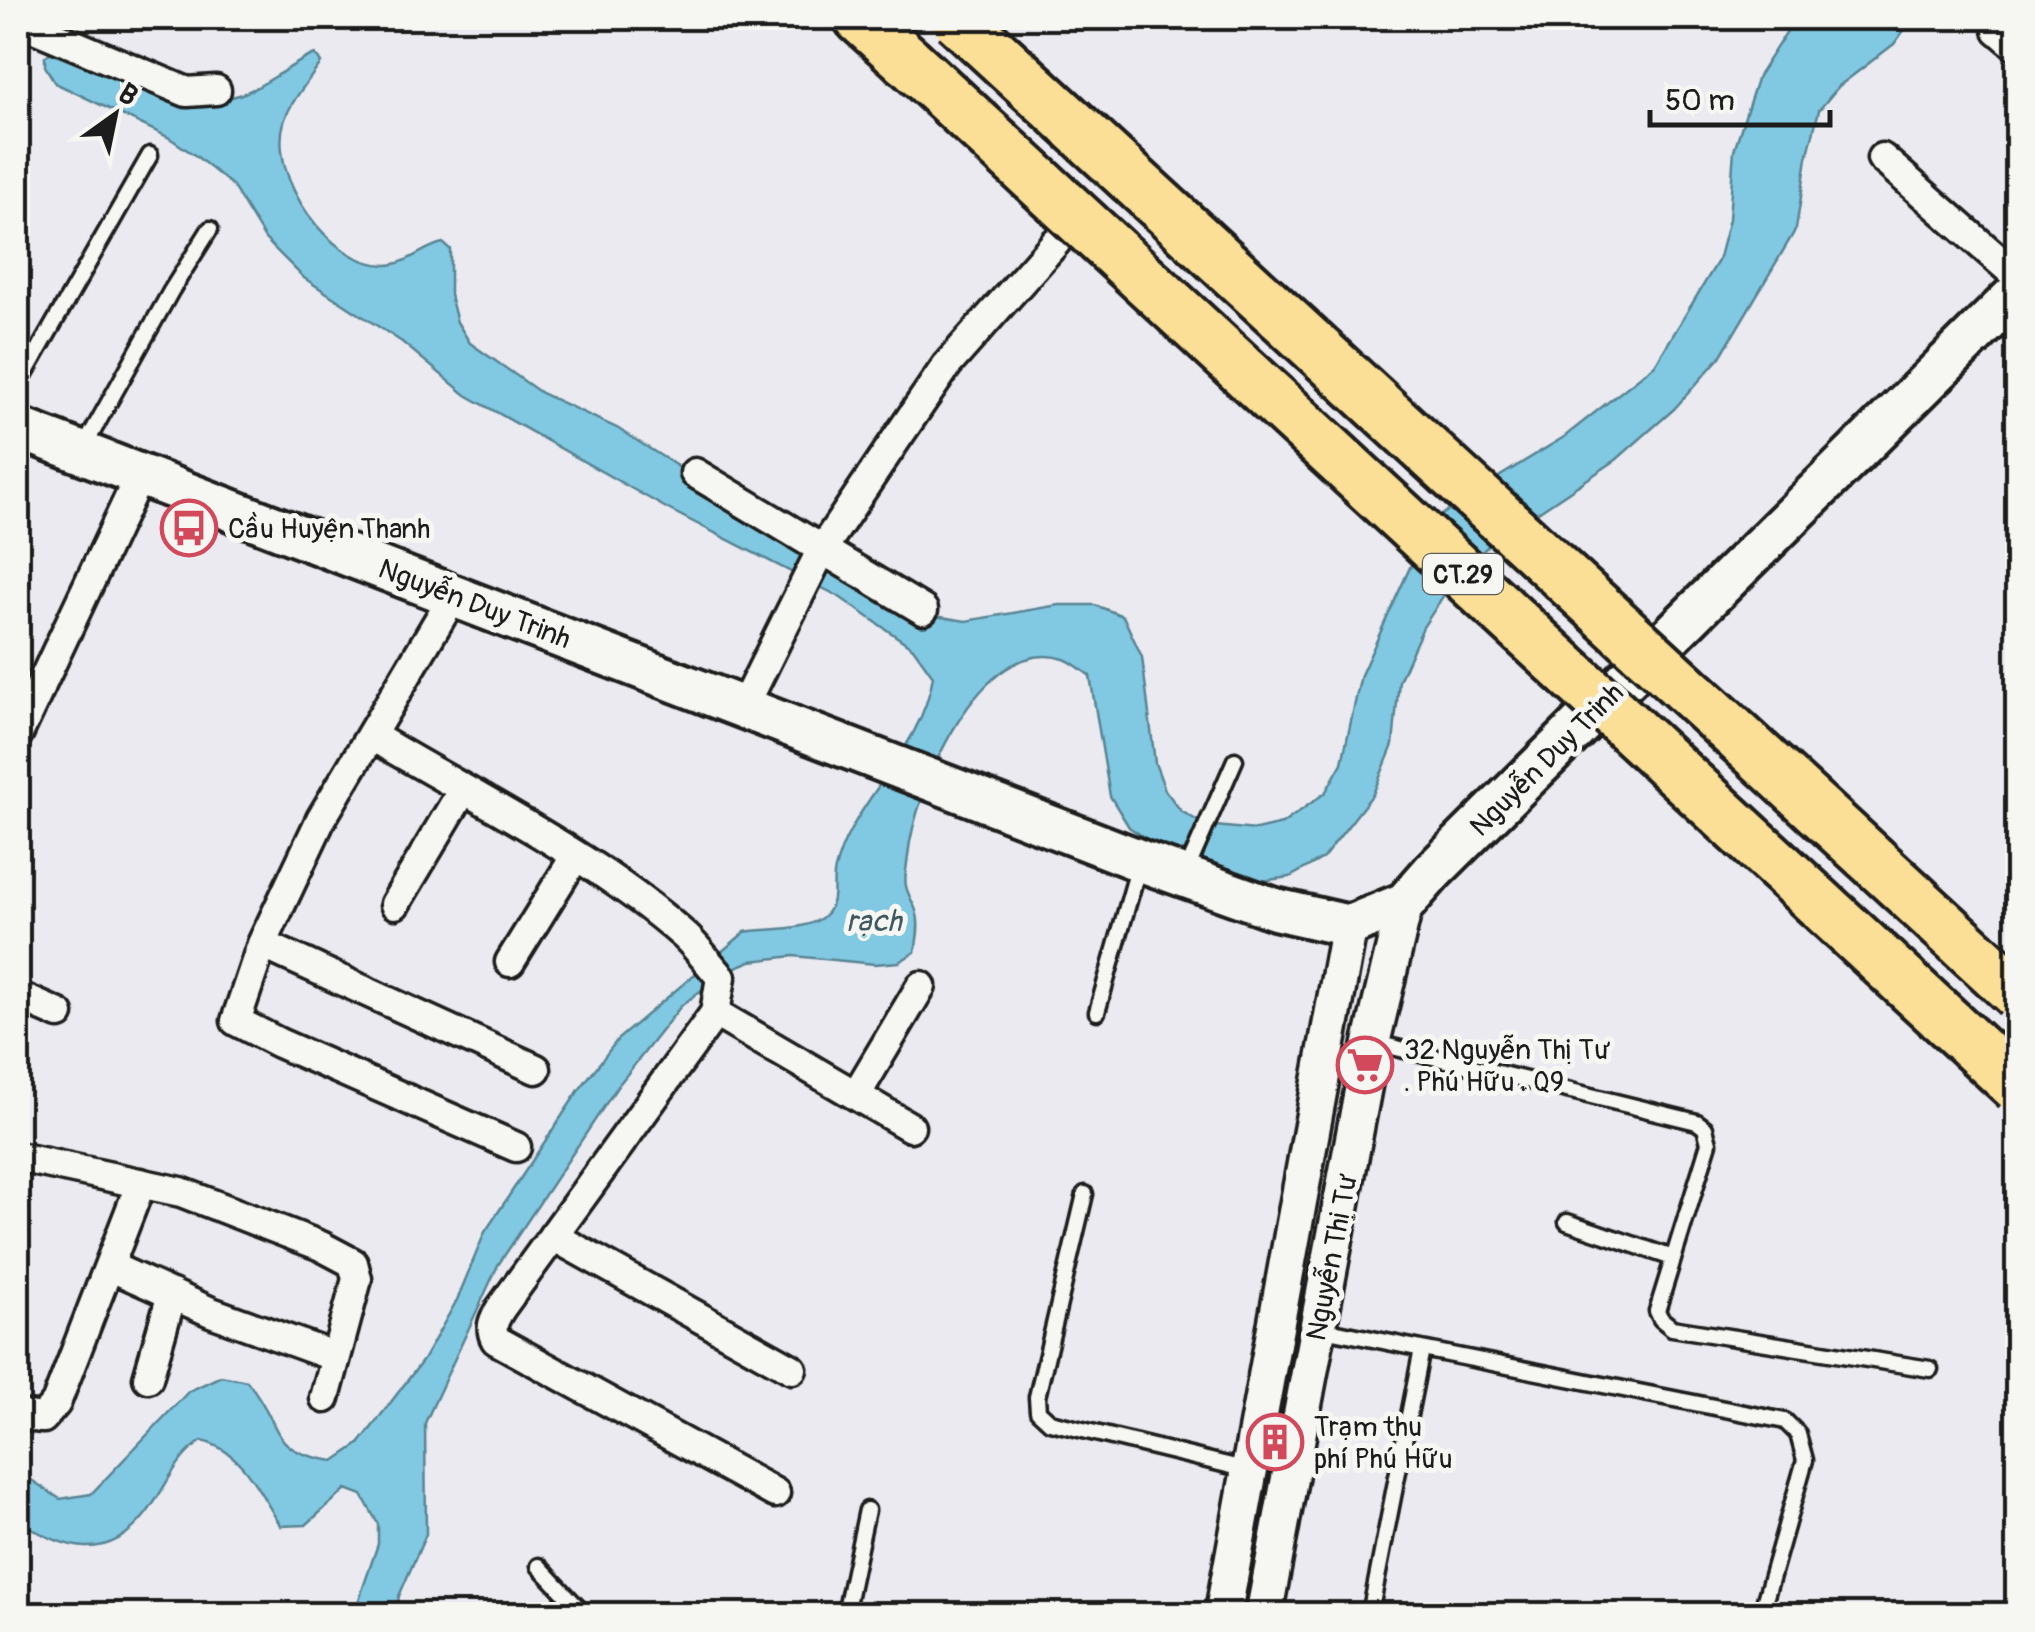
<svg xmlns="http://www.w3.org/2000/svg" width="2035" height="1632" viewBox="0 0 2035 1632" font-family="Pangolin,sans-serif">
<rect width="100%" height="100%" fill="#ebeaf1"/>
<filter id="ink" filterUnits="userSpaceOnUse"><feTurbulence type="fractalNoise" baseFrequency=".01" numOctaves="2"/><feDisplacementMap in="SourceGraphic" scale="20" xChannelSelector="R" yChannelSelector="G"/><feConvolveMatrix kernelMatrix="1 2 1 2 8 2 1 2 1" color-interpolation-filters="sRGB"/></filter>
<g filter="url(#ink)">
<!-- water -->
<path fill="#81c9e2" stroke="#598493" stroke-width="2.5" d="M 1802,18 L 1913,18 L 1894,44 L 1839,86 L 1819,110 L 1807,158 L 1796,229 L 1720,357 L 1674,409 L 1616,460 L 1490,544 L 1454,580 L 1423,627 L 1399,681 L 1393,745 L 1373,794 L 1323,858 L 1290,877 L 1247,883 L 1157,846 L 1129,827 L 1110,796 L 1090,676 C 1082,670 1073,662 1064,659 C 980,632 914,793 908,856 C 907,865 904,877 906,886 C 908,896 915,905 917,914 C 920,926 917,940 915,952 L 899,962 L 875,964 L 793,956 L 751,961 L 726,971 L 681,1006 L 617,1087 L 498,1265 L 425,1423 L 426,1534 L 399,1596 L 396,1614 L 354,1614 L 378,1544 L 378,1524 L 362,1495 L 346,1489 L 306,1525 L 281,1526 C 259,1493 244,1451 202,1441 C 174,1459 166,1489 146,1514 C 107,1564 64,1550 18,1520 L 18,1471 L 60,1499 L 91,1494 L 189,1391 L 221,1376 L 247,1381 C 286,1428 265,1451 334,1461 L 359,1444 L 423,1360 L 457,1300 L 485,1232 L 579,1090 L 618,1039 L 745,932 C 767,928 810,932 826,914 C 838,900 831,885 835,869 C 838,858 843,844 849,833 C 878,778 923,740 933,676 L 913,648 L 838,596 L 668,509 L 466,395 L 402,342 L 304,278 L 265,239 L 232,185 L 196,156 L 168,137 L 55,83 L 45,66 L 45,57 L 52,51 C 62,51 74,50 83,53 C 134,67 185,112 239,95 C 267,86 288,65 315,54 L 321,63 C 309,80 290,102 284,122 C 268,176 329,265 386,265 C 407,265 423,247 443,243 L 450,249 L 450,295 L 457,322 L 470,343 L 541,393 L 617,428 L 737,504 L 929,615 L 966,621 L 1059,605 L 1095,605 L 1123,616 L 1142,657 L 1155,763 L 1165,790 L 1181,811 L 1205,825 L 1256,830 L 1282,824 L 1325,793 L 1342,763 L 1361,675 L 1422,541 L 1442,515 L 1463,499 L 1564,437 L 1655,365 L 1718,261 L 1729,219 L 1734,150 L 1758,76 L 1787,31 Z"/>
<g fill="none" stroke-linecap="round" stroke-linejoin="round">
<!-- service casing -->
<g stroke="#1c1c1c" stroke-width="21">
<path id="service" d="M 18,386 L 150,155
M 84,447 L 171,291 L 210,229
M 1185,874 L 1235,760
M 1097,1012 L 1140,862
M 1372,1042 L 1697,1122 L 1705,1128 L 1709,1143 L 1657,1311 L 1661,1319 L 1672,1328 L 1930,1369
M 1085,1194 L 1037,1397 L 1038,1411 L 1050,1422 L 1248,1470
M 1567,1222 L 1673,1258
M 1318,1328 L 1422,1349
M 539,1566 L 584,1614
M 845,1614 L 867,1510
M 1370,1614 L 1422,1349 L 1785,1421 L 1798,1434 L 1805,1460 L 1761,1614"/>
</g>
<!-- minor casing -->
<g stroke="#1c1c1c" stroke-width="35">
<path id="minor" d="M 18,21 L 187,92 L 216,90
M 1998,30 L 2018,47
M 1882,158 L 2018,277
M 695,473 L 923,610
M 454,595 L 321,819 L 262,944 L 236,1021 L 279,1043 L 516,1147
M 744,706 L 821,551 L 895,441 L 947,365 L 1056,242
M 18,734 L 140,475
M 372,736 C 475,798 595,856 685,936 C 698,948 709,964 721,977 L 715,1013 L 910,1127
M 395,904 L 463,790
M 262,944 L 536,1069
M 510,962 L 575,857
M 18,996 L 59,1014
M 715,1013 L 501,1308 C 494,1319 489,1328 496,1340 L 775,1493
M 856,1095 L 921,986
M 18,1157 L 181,1192 L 321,1246 L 353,1263 L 357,1279 L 325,1398
M 553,1236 L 792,1369
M 109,1266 L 211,1312 L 336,1357
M 148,1378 L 172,1294
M 18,1415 L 43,1418 L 56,1403 L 141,1183"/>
</g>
<!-- tertiary casing -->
<g stroke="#1c1c1c" stroke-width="42">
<path id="tertiary" d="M 1223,1614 L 1349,926
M 1264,1614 L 1372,1041 L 1405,903"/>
</g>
<!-- secondary casing -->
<g stroke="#1c1c1c" stroke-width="48">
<path id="secondary" d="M 18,428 L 1141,861 L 1275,909 L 1349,926 L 1405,903 L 1433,871 L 2018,292"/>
</g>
<!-- motorway casing -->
<g stroke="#1c1c1c" stroke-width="58">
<path id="motorway" d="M 860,18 L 908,61"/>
</g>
<!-- service -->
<use href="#service" stroke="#f6f6f2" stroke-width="14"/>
<!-- minor -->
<use href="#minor" stroke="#f6f6f2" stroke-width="28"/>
<!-- tertiary -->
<use href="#tertiary" stroke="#f6f6f2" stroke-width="35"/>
<!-- secondary -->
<use href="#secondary" stroke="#f6f6f2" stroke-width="40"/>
<!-- motorway -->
<use href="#motorway" stroke="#fbdf96" stroke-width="50"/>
<!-- motorway-bridge casing -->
<g stroke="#1c1c1c" stroke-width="58" stroke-linecap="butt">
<path id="motorway-bridge" d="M 957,18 L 2018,994
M 908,61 L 2018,1087"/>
</g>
<!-- motorway-bridge -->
<use href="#motorway-bridge" stroke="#fbdf96" stroke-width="50"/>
</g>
</g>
<!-- icons -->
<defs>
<g id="bus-ring" transform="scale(2.875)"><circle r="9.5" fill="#f6f6f2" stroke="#d1495b" stroke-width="1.5"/><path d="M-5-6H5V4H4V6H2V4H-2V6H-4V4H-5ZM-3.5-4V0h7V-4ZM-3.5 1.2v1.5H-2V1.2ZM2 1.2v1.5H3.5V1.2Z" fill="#d1495b"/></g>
<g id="supermarket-ring" transform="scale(2.875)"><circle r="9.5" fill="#f6f6f2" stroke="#d1495b" stroke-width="1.5"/><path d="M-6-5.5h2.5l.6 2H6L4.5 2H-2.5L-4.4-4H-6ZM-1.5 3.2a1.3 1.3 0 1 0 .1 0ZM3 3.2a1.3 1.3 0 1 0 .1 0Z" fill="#d1495b"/></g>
<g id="building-ring" transform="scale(2.875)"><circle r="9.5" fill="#f6f6f2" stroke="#d1495b" stroke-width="1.5"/><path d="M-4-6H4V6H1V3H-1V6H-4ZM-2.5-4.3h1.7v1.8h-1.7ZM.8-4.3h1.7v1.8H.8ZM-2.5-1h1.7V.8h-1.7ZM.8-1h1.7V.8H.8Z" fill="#d1495b"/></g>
</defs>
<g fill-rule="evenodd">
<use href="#bus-ring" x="189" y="528"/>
<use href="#supermarket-ring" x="1365" y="1065"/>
<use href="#building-ring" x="1275" y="1442"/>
</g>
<g text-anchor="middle" stroke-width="10" stroke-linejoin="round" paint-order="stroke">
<!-- shield labels -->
<rect fill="#f6f6f2" stroke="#5d5d5c" stroke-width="2.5" x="1423" y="554" width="80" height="40" rx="8"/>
<g font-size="25" font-weight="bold" fill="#1c1c1c">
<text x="1463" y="583">CT.29</text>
</g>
<!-- poi labels -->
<g font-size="28" fill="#1c1c1c" stroke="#f6f6f2" text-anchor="start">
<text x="228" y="538">Cầu Huyện Thanh</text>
<text x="1404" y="1059">32 Nguyễn Thị Tư<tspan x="1404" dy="32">. Phú Hữu . Q9</tspan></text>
<text x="1314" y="1436">Trạm thu<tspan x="1314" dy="32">phí Phú Hữu</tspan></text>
</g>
<!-- street labels -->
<g font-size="28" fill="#1c1c1c" stroke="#f6f6f2">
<text transform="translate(475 603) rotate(21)" y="10">Nguyễn Duy Trinh</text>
<text transform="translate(1546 759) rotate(-45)" y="10">Nguyễn Duy Trinh</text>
<text transform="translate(1331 1258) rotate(-79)" y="10">Nguyễn Thị Tư</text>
</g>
<!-- water labels -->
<g font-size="30" font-style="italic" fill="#3f5961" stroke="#f6f6f2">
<text x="874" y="931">rạch</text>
</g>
</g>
<!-- margin -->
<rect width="2035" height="1632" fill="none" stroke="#f6f6f2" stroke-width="60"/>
<rect x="30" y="30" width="1975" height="1572" fill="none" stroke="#1c1c1c" stroke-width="4" filter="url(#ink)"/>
<!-- north arrow -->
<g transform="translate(115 115) rotate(33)" stroke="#f6f6f2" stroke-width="8" paint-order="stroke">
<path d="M0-8L18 38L0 25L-18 38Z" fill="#1c1c1c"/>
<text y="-15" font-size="28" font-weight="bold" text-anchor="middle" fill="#1c1c1c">B</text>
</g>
<!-- scale -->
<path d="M1650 110v15h180v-15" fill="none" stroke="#1c1c1c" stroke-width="5"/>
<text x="1665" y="110" font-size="30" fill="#1c1c1c" stroke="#f6f6f2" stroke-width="8" paint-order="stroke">50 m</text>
</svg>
